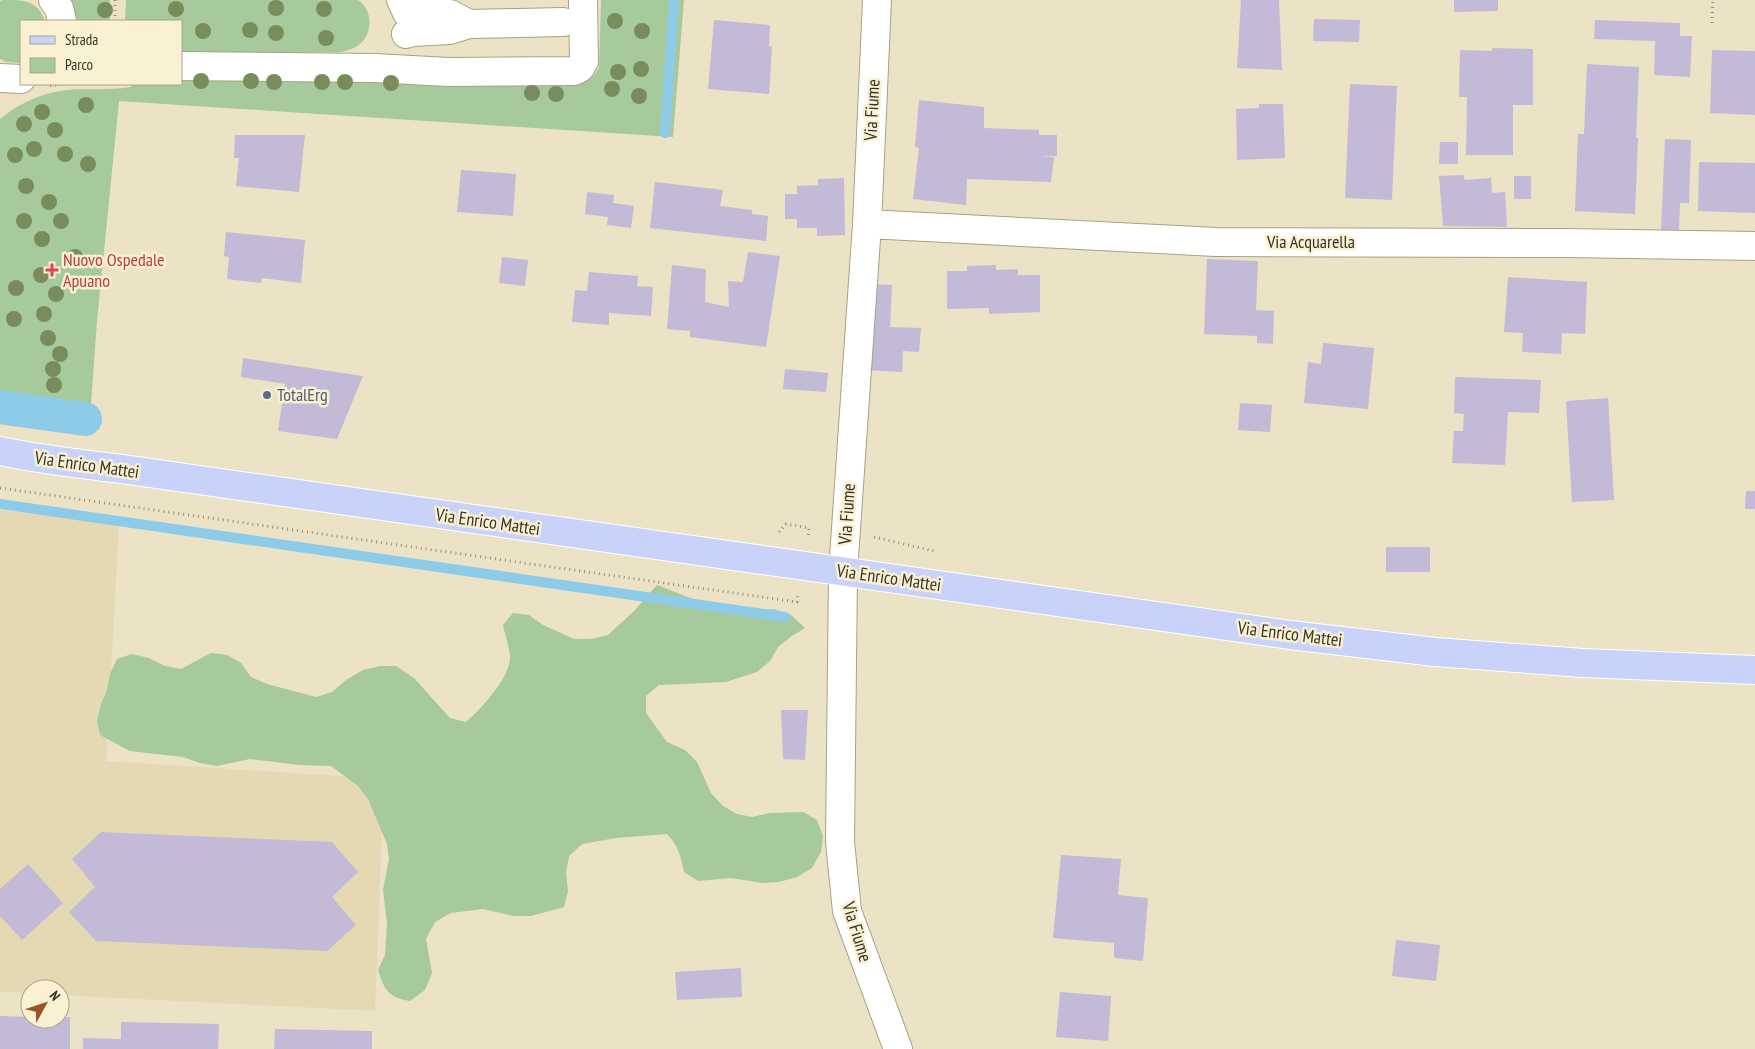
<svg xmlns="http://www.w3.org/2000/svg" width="1755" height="1049" viewBox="0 0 1755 1049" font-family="'PT Sans Narrow',sans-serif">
<rect width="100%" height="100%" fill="#ece2c5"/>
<!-- built -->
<path fill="#e5d9b4" d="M 0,510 L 119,525 L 106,761 L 384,779 L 375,1011 L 60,995 L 60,989 L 30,989 L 30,993 L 0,992 Z"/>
<!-- green -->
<path fill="#a6ca9c" d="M 3,0 C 25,0 37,0 45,21 L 21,21 L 21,62 L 19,63 L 6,62 L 0,59 L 0,1 Z
M 68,0 L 110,0 L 110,21 L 74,21 Z
M 126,0 L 358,0 C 372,9 373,30 362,42 C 357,48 349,50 341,52 L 181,54 L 181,21 L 125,21 Z
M 601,0 L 684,0 L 673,137 L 119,101 L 97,321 L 90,417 L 0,403 L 0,119 C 17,105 37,95 60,91 C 83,87 107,91 131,87 L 131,84 L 181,84 L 181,76 L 584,80 L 593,76 L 599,68 Z
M 657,585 L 706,604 L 740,610 L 774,609 L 791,615 L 805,628 L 792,636 L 778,647 L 770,661 L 757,672 L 726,682 L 659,685 L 646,696 L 646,713 L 667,742 L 685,750 L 697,762 L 711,793 L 723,806 L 737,814 L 752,817 L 770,813 L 803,812 L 817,820 L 823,836 L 821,852 L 812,868 L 797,877 L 779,882 L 763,883 L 731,878 L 698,881 L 684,872 C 681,857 678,845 667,834 L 616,838 L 582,844 L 569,856 L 566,872 L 568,891 L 564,907 L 531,916 L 513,916 L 483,909 L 451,913 L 435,922 L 426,939 L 432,973 L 425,990 L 410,1001 C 388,997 385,991 378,970 L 385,955 L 387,923 L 383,890 L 389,859 L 387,844 L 368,799 L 358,786 L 331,766 L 299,765 L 250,759 L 217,766 L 200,763 L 183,757 L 130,751 L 100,735 L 97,720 L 101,704 L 107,690 L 110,674 L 117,659 L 132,654 L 149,658 L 165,666 L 181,669 L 211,653 L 227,655 L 241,663 L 251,677 L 267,684 L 316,697 L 332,692 L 346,680 L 363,670 L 380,666 L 396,666 L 414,678 L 450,718 L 466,722 C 481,709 512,676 510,655 C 509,646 505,635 503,625 L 513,613 L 529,615 L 543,625 L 574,639 L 591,639 L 608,635 L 634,611 Z"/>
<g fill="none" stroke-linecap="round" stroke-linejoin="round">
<!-- stream -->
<path stroke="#8dcbe9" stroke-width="10" d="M 665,133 L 674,0
M 0,504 L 785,617"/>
<!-- canal -->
<path stroke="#8dcbe9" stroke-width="34" d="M 0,407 L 85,419"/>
</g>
<!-- building -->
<path fill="#c2bad7" d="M 1241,0 L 1279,0 L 1282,70 L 1237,68 Z
M 1454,0 L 1498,0 L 1498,11 L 1454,12 Z
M 1314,19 L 1360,20 L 1359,42 L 1313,41 Z
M 714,20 L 770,25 L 769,46 L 772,47 L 769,94 L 708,89 Z
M 1595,20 L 1680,23 L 1680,36 L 1692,36 L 1690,77 L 1654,75 L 1655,41 L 1594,39 Z
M 1492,48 L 1533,49 L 1533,105 L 1513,105 L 1513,155 L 1466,155 L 1467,97 L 1459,97 L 1460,50 L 1492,51 Z
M 1712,50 L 1755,51 L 1755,115 L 1710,113 Z
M 1587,64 L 1639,67 L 1636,138 L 1638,138 L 1635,214 L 1575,211 L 1578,134 L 1584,134 Z
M 1350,84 L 1397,86 L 1392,200 L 1345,198 Z
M 919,100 L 984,107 L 984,128 L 1039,130 L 1039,135 L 1057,135 L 1057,156 L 1040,156 L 1054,157 L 1051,182 L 967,179 L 966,205 L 913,199 L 919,148 L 915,147 Z
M 1259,104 L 1283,104 L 1285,158 L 1237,160 L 1236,109 L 1259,108 Z
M 235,135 L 305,135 L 299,192 L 236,186 L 239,158 L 234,158 Z
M 1665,139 L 1691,140 L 1689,203 L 1680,203 L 1679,230 L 1661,230 Z
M 1440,142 L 1458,142 L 1458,164 L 1439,164 Z
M 1699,162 L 1755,163 L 1755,213 L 1698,211 Z
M 461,170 L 516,174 L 513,216 L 457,212 Z
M 1463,175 L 1465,180 L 1491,178 L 1492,193 L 1505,192 L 1507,227 L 1443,226 L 1439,176 Z
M 1514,176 L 1531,176 L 1531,199 L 1514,199 Z
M 844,178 L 845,235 L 817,236 L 817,228 L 797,228 L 797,219 L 785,219 L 785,194 L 797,194 L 797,186 L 818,185 L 818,179 Z
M 655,182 L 723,190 L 720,206 L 752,210 L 752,214 L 768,216 L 766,241 L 650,228 Z
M 587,192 L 614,195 L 613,203 L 634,206 L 631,228 L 607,225 L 608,217 L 585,214 Z
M 226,232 L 305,240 L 301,283 L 262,278 L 261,283 L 227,279 L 229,257 L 224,256 Z
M 748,252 L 780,256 L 766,347 L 690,337 L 690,331 L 667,329 L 672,265 L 706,269 L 705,302 L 729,307 L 728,281 L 743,282 Z
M 502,257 L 528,260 L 525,286 L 499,283 Z
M 1207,259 L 1258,261 L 1256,310 L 1274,311 L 1273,344 L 1257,343 L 1257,336 L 1204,334 Z
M 996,265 L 996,270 L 1018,269 L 1018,275 L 1040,275 L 1040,312 L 989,314 L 989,308 L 947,309 L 947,271 L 967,271 L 967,266 Z
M 589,272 L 638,276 L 637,286 L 653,287 L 651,316 L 609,313 L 609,325 L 572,322 L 575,290 L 587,291 Z
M 1508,277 L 1587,282 L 1585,334 L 1562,333 L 1561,354 L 1522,352 L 1523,333 L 1504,332 Z
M 864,284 L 892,285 L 890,327 L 921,328 L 919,352 L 903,351 L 902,372 L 860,370 Z
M 1323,343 L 1374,348 L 1368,409 L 1304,403 L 1308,362 L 1321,364 Z
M 243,358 L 363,376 L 337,439 L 278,431 L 285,384 L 241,377 Z
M 785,369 L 828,373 L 826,392 L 783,389 Z
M 1455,377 L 1541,380 L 1539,413 L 1508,412 L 1505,465 L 1452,463 L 1454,431 L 1463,431 L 1464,414 L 1454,413 Z
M 1608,398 L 1614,500 L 1572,502 L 1566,401 Z
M 1240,403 L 1272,405 L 1270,432 L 1238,430 Z
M 1746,491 L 1755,491 L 1755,509 L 1745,509 Z
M 1386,547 L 1430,547 L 1430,572 L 1386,572 Z
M 781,710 L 808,710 L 805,760 L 783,759 Z
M 101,832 L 332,842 L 358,872 L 332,897 L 356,925 L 327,951 L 96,941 L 69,912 L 95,887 L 72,859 Z
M 1061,855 L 1121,859 L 1118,895 L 1148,898 L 1143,961 L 1114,958 L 1114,943 L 1053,938 Z
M 28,864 L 63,903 L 22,940 L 0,916 L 0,889 Z
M 1396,940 L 1440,945 L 1436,981 L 1392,976 Z
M 741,968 L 742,997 L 677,1000 L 675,972 Z
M 1060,992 L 1111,996 L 1108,1041 L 1056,1037 Z
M 0,1016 L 30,1017 L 30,1019 L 70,1017 L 70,1049 L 0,1049 Z
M 121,1022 L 219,1024 L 218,1049 L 83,1049 L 83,1038 L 121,1039 Z
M 275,1029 L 372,1031 L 372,1049 L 274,1049 Z"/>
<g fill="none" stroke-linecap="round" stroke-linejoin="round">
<!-- minor casing -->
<g stroke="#aaa185" stroke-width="30">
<path id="minor" d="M 53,0 L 59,8 L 62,21
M 401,0 L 407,13 L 450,14 L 469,24 L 450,30 L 412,32 L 406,34
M 877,0 L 867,224 L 843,572 L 840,842 L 847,911 L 898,1049
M 469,24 L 563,22
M 181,66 L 375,68 L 448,72 L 574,71 L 580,68 L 584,61 L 583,0
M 0,78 L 21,79
M 867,224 L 1216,242 L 1566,243 L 1755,246"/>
</g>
<!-- major casing -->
<g stroke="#fff" stroke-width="30">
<path id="major" d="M 0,451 C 41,460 81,464 122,469 L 1290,635 L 1435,652 L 1583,663 L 1755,670"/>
</g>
<!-- path -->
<path stroke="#968e7a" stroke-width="3" stroke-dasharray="1 4" stroke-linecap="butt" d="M 115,21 L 115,0
M 1712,23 L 1713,0
M 50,86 L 61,84
M 0,488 L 797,602 L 798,595
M 779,532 L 786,524 L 809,528 L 808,537
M 874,537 L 934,551"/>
<!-- minor -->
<use href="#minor" stroke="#fff" stroke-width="28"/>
<!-- major -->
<use href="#major" stroke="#c9d3fa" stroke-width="28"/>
</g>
<!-- trees -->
<g fill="#788d5b">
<circle cx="276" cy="8" r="8"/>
<circle cx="176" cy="9" r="8"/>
<circle cx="324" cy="9" r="8"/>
<circle cx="105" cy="10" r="8"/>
<circle cx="615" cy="21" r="8"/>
<circle cx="250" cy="30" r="8"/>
<circle cx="203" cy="31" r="8"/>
<circle cx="642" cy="31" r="8"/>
<circle cx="276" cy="33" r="8"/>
<circle cx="326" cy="38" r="8"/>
<circle cx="641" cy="69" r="8"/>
<circle cx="618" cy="72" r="8"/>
<circle cx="201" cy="81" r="8"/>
<circle cx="251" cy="81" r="8"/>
<circle cx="274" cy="82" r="8"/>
<circle cx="322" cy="82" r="8"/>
<circle cx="345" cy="82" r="8"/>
<circle cx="391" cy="83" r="8"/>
<circle cx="612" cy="89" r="8"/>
<circle cx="532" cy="93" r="8"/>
<circle cx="556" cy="94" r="8"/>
<circle cx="639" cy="96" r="8"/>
<circle cx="86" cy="105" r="8"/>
<circle cx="42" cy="112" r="8"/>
<circle cx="24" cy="124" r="8"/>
<circle cx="55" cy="130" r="8"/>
<circle cx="34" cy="149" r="8"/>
<circle cx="65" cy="154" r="8"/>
<circle cx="15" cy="155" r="8"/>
<circle cx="88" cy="164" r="8"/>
<circle cx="26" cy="186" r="8"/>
<circle cx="49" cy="202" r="8"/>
<circle cx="24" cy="221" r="8"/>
<circle cx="61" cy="221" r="8"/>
<circle cx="42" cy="239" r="8"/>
<circle cx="75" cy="257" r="8"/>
<circle cx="41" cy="275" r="8"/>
<circle cx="16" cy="288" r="8"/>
<circle cx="56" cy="294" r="8"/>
<circle cx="44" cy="314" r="8"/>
<circle cx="14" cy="319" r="8"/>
<circle cx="48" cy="338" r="8"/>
<circle cx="60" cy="354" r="8"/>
<circle cx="53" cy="369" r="8"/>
<circle cx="54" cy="385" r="8"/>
</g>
<!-- markers -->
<path fill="#e0444e" stroke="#faf0d2" stroke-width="2" d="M49.5 262.5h5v5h5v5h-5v5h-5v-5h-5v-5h5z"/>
<circle fill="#5c6f8a" stroke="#faf0d2" stroke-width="2" cx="267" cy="395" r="5"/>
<g text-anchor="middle" stroke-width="5" stroke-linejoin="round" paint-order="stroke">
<!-- street labels -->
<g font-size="18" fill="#363227" stroke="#faf0d2">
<text transform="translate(872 110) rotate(-87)" y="6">Via Fiume</text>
<text x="1311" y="248">Via Acquarella</text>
<text transform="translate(87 465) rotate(8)" y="6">Via Enrico Mattei</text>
<text transform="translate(847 514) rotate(-86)" y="6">Via Fiume</text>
<text transform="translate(488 522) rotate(8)" y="6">Via Enrico Mattei</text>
<text transform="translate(889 578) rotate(8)" y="6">Via Enrico Mattei</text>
<text transform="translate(1290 634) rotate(7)" y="6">Via Enrico Mattei</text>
<text transform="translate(857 932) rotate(73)" y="6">Via Fiume</text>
</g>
<!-- health labels -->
<g font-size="18" fill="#be3a42" stroke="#faf0d2" text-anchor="start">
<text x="63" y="266">Nuovo Ospedale<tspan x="63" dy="21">Apuano</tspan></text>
</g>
<!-- service labels -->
<g font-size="18" fill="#4e5e75" stroke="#faf0d2" text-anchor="start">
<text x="277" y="401">TotalErg</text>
</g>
</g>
<!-- legend -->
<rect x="20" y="20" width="162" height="65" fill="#faf0d2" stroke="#aca48e"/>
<rect x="30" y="36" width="25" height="8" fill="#c9d3fa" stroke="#aca48e"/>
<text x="65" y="45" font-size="15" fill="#363227">Strada</text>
<rect x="30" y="58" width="25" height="15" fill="#a6ca9c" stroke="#aca48e"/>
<text x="65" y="70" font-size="15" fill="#363227">Parco</text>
<!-- north arrow -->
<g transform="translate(45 1004) rotate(50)"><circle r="24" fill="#faf0d2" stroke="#aca48e"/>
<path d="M0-4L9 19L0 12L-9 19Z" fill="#995528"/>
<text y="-8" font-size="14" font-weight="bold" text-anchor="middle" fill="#363227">N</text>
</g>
</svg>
